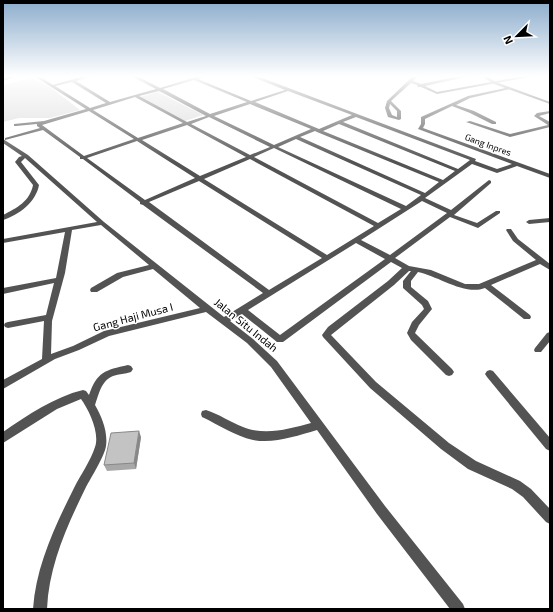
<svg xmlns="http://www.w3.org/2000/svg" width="553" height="612" viewBox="0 0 553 612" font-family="'Exo 2',sans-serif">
<rect width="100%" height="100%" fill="#fff"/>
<!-- green -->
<path fill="#dadada" d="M 32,78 L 50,87 L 80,110 L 50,118 L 19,118 L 3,122 L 3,85 Z
M 158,92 L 203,115 L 185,121 L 140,97 Z"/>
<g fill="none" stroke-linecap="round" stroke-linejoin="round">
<!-- minor -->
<path fill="#535353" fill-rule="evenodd" d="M 34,76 L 39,76 L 53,85 L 84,76 L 92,76 L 76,81 L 110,102 L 156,89 L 131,76 L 137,76 L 160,88 L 199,76 L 207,76 L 198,79 L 251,101 L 285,90 L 250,76 L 257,76 L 476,159 L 475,161 L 497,169 L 512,164 L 418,129 L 421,124 L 421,117 L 468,96 L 510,87 L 510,89 L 470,98 L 456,105 L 474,111 L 496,122 L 496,124 L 492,124 L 470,113 L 452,106 L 425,119 L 425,124 L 423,128 L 550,174 L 550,178 L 517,166 L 497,173 L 472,164 L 425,198 L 451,210 L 489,180 L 491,181 L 491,183 L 454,215 L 477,223 L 496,211 L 500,211 L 500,213 L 478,228 L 450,217 L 395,258 L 409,266 L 431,270 L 465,284 L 479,284 L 536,260 L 513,241 L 506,230 L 507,229 L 511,229 L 518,239 L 550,264 L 550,270 L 540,264 L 491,285 L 530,315 L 531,317 L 530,319 L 524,319 L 485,288 C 465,296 438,276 418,272 L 411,281 L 411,287 L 428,301 L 432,309 L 419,325 L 415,333 L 452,369 L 454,372 L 452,375 L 449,376 L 446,375 L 411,340 L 407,333 L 412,322 L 424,309 L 422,305 L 403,288 L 403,281 L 411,271 L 409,271 L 394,285 L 331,335 L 376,382 L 449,443 L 476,461 L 520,481 L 531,489 L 550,509 L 550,524 L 546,522 L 523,497 L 512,489 L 468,469 L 441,449 L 370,388 L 323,337 L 322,335 L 328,327 L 388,281 L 402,268 L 391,262 L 283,342 L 277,342 L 242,314 L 230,321 L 253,339 L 277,361 L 385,506 L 463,604 L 465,609 L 450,609 L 377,514 L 317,430 C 296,436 274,444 253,440 C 235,436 219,425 202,417 L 201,414 L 202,411 L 206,410 C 219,414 230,422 243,427 C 265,436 289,429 311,423 L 271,367 L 247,343 L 206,312 L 109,336 L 79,350 L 55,359 L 3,389 L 3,380 L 42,359 L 44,321 L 8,328 L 5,327 L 4,325 L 5,323 L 8,322 L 46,315 L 54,283 L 3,294 L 3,288 L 56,278 L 65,232 L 3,243 L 3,239 L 97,222 L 25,158 L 21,162 L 39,185 C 36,202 19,215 3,220 L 3,215 C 17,208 30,201 33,185 L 15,162 L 19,157 L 22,156 L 3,143 L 3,139 L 28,155 L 104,222 L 224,317 L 263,293 L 143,205 L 140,204 L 140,202 L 83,159 L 80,159 L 80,157 L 43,130 L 5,140 L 5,138 L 40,128 L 37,126 L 37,124 L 16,126 L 14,126 L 14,124 L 44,121 L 86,109 ZM 194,80 L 247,102 L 210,114 L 163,89 ZM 72,82 L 106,103 L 90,108 L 55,86 ZM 159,91 L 165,94 L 206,116 L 187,122 L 139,96 ZM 288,91 L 352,115 L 319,129 L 255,102 ZM 135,97 L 183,123 L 138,138 L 93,110 ZM 250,104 L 311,129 L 274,145 L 214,116 ZM 89,111 L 134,139 L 84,156 L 42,125 ZM 209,117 L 270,147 L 250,155 L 191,124 ZM 356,117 L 470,160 L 458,169 L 343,122 ZM 339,124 L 455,171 L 443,180 L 323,131 ZM 187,125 L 246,157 L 200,176 L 142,140 ZM 315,131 L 317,132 L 439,182 L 425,193 L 300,137 ZM 296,139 L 421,195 L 406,206 L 278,147 ZM 137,141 L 195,178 L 145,200 L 87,158 ZM 274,148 L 401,209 L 378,223 L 254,157 ZM 250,159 L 374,226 L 327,255 L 204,179 ZM 199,181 L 322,258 L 269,290 L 149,202 ZM 422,201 L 447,213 L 390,255 L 361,240 ZM 101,225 L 149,265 L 117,273 L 91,288 L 90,290 L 91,292 L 97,292 L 123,277 L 153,269 L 200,308 L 104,331 L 73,346 L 51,354 L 52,321 L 65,273 L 72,230 ZM 356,243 L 385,259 L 280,335 L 248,310 Z
M 413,76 L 418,76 L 413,81 L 421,84 L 460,76 L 470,76 L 425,86 L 437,92 L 524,76 L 535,76 L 437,94 L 421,87 L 418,87 L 417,85 L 411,83 L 391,101 L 401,111 L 401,119 L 399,120 L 388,117 L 385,108 L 387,101 ZM 390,104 L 397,111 L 397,117 L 392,115 L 389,108 Z
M 550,76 L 550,79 L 545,76 Z
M 550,111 L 550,113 L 539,116 L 550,122 L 550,127 L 510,137 L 466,122 L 470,121 L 510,134 L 548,125 L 534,116 L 537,113 Z
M 550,218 L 550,222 L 529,224 L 526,222 L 529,220 Z
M 550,332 L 550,341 L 541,352 L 535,352 L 534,350 L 535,348 L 547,333 Z
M 128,365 L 131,366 L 133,369 L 131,372 C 125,374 119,374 113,376 C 101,381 99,394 95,405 C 102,417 108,432 106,446 C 105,455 91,478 86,487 C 67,526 49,565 47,609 L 33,609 C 36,566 55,526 74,488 C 80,476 91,460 95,447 C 100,433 89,410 81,399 L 57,409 L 3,443 L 3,432 C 28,415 54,397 83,390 L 86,391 L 89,395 C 97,372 105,370 128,365 Z
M 490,370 L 493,371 L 550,438 L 550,451 L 546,449 L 487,377 L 485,374 L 487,371 Z"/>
<!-- tertiary -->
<path fill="#535353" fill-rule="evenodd" d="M 10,76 L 18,76 L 3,81 L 3,79 Z
M 487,76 L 496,82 L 550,102 L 550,104 L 494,84 L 481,76 Z"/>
</g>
<!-- wall -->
<path fill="#a8a8a8" d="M 141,437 L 136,469 L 107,471 L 104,465 Z"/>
<!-- shaded-wall -->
<path fill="#888" d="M 139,431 L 141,437 L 136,469 L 134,463 Z"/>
<!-- building -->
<path fill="#c3c3c3" stroke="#888" d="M 139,431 L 134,463 L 104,465 L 111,433 Z"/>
<!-- sky -->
<linearGradient id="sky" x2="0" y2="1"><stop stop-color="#8baccc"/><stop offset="0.47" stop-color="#fff"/><stop offset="1" stop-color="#fff" stop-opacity="0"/></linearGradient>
<rect width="553" height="162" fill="url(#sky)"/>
<g text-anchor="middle" stroke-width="3" stroke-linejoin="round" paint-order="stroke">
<!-- far-street labels -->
<g font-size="9" fill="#000" stroke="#fff">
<text transform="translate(488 145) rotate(20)" y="3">Gang Inpres</text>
</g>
<!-- street labels -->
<g font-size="11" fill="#000" stroke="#fff">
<text transform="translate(133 317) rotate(-15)" y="4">Gang Haji Musa I</text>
<text transform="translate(246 325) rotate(39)" y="4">Jalan Situ Indah</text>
</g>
</g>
<!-- border -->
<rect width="553" height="612" fill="none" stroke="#000000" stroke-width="8"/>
<!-- north arrow -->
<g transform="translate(517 36) rotate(246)" stroke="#ffffff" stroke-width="3" paint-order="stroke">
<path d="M0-3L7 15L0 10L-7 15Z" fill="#000000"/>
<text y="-6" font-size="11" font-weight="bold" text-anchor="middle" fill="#000000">N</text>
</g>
</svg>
